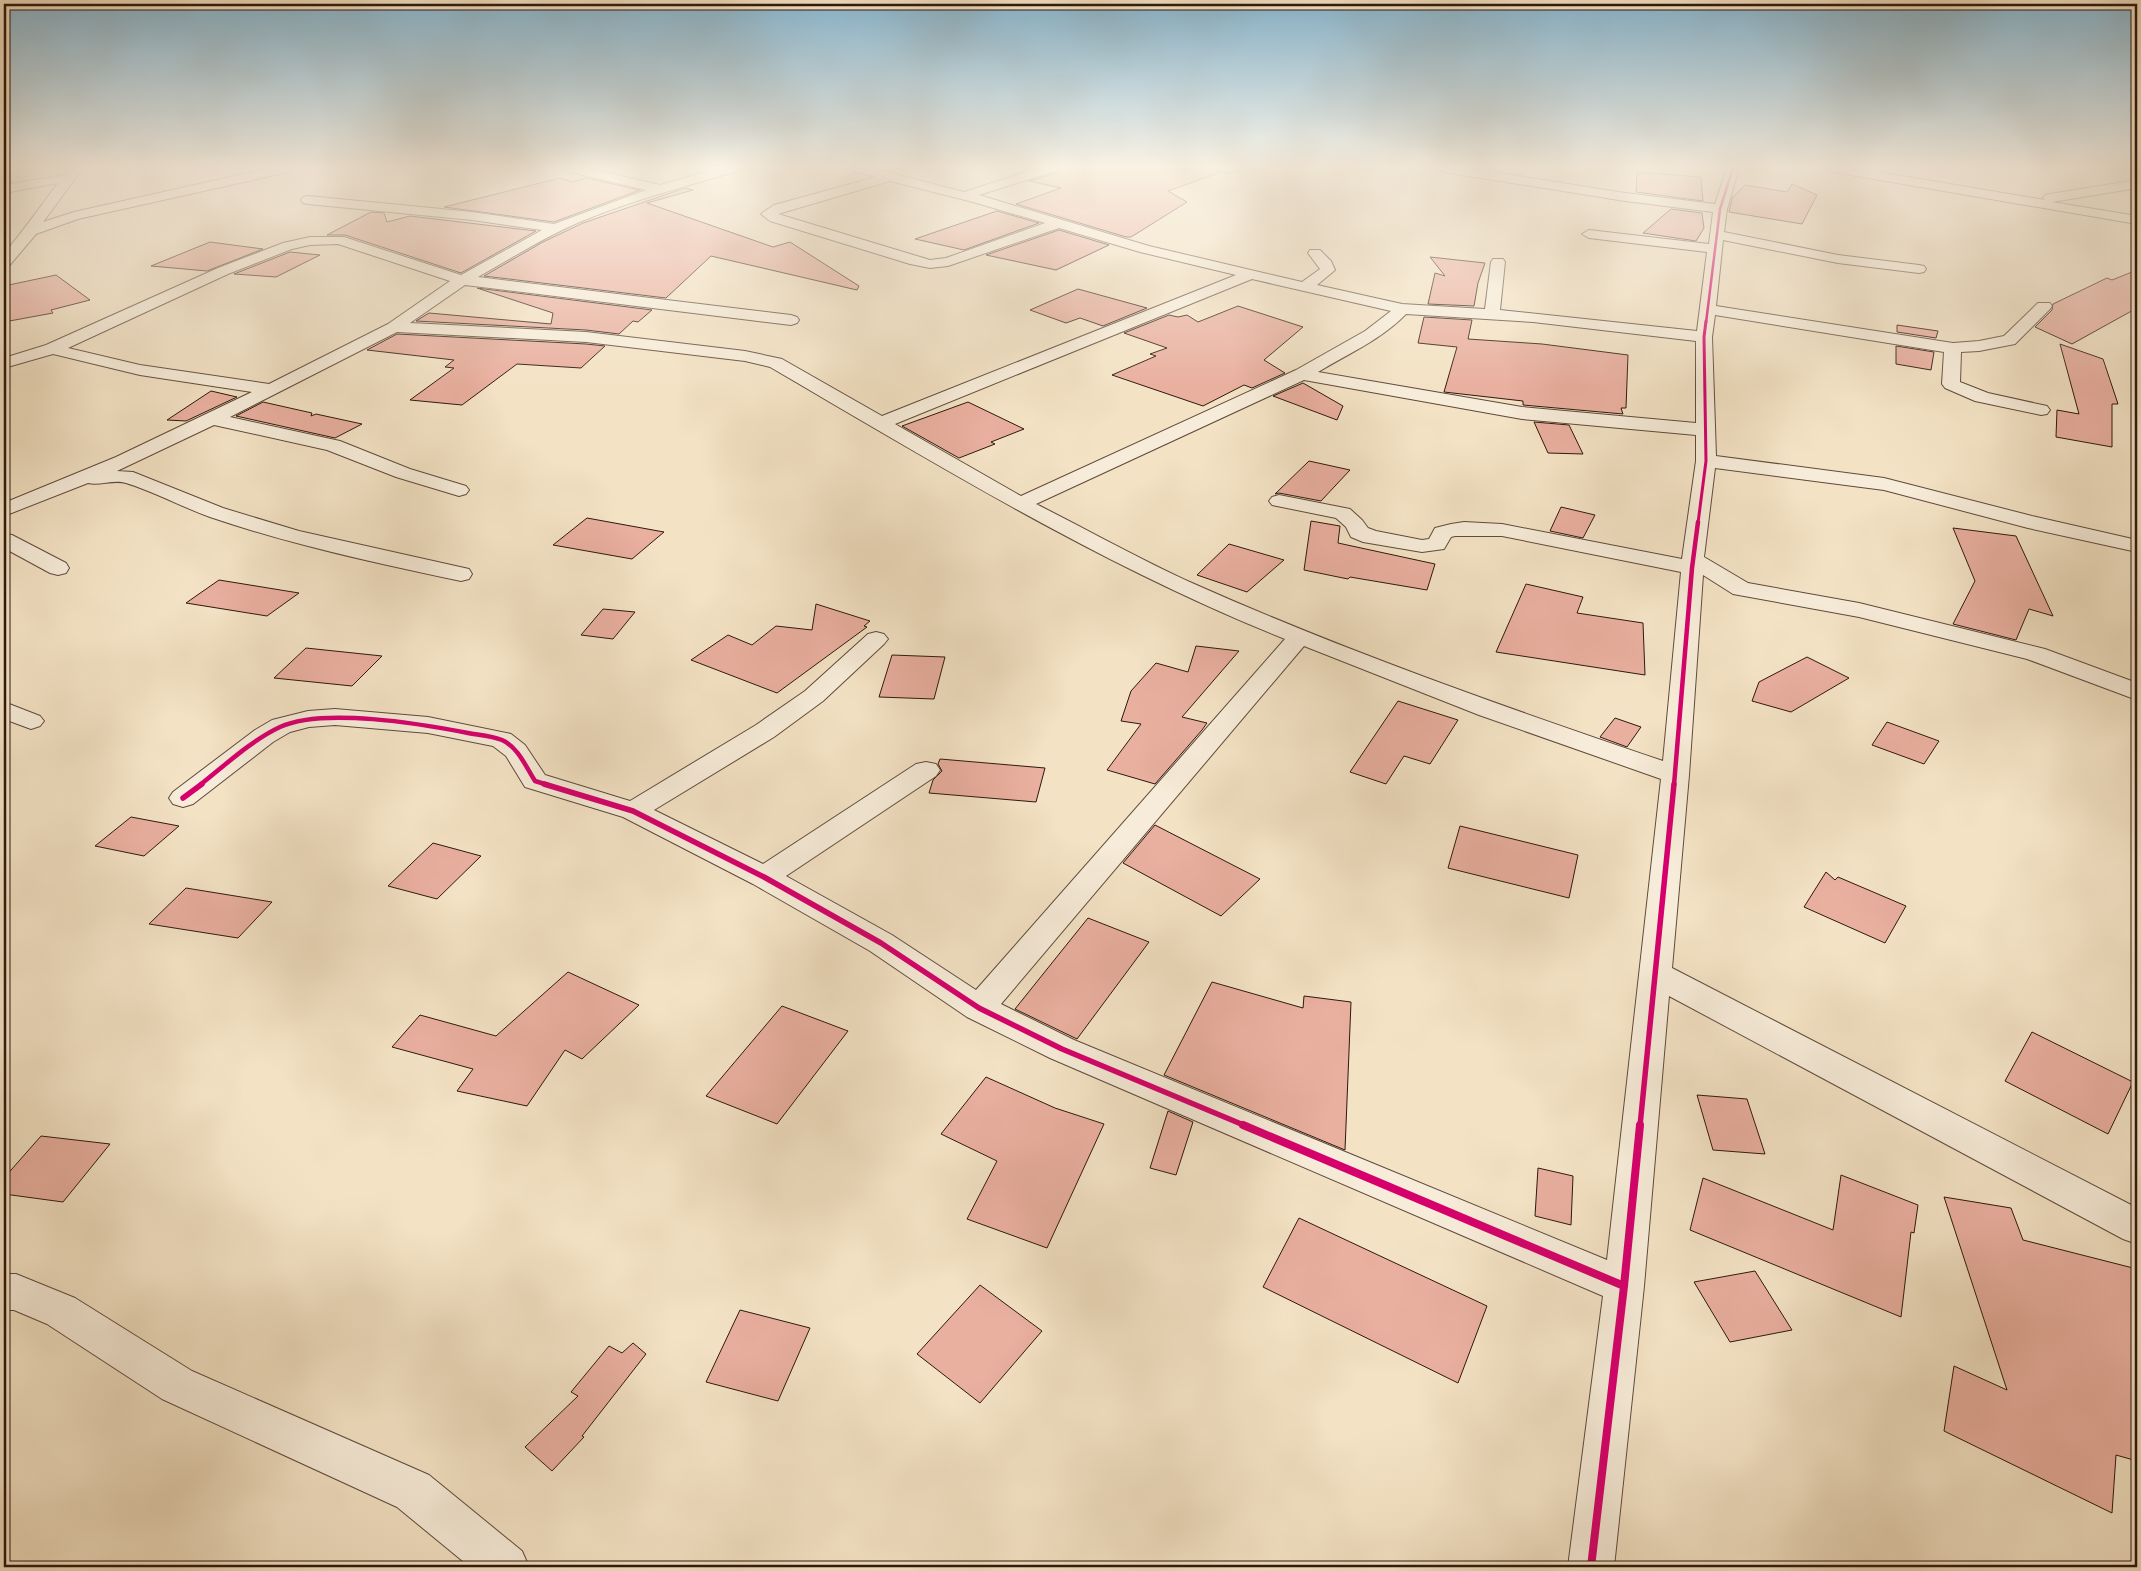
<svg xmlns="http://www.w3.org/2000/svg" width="2141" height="1571" viewBox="0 0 2141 1571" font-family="'IM FELL French Canon',serif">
<rect width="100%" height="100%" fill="#f3e2c4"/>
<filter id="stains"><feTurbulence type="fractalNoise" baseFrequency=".004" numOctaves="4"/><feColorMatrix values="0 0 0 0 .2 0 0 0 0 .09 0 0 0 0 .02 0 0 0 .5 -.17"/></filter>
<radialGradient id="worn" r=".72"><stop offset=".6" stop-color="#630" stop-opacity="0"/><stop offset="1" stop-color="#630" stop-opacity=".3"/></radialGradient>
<!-- building -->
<path fill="#e9af9f" stroke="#2e180d" d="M 1059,168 L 1216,168 L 1221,172 L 1168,191 L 1187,202 L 1131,237 L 1126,237 L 1016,204 L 1061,188 L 1029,181 L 1056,173 Z
M 1637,172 L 1701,177 L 1703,201 L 1636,192 Z
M 560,178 L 572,182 L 586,178 L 640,190 L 554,222 L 444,207 Z
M 1792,184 L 1817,195 L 1802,224 L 1729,212 L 1732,198 L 1745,185 L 1787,192 Z
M 685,188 L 693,190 L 647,203 L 773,247 L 790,242 L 859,286 L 857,290 L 711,256 L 666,298 L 484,276 L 543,242 L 583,223 Z
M 1671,209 L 1702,213 L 1704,228 L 1696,241 L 1643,233 Z
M 997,211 L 1039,223 L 964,250 L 915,239 Z
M 371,212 L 384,213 L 387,222 L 410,216 L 536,231 L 461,273 L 345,235 L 327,235 Z
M 1059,230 L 1109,245 L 1056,270 L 986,255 Z
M 210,242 L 263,249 L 207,271 L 151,266 Z
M 290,252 L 320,255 L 276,277 L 234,274 Z
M 1430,257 L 1485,263 L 1478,283 L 1474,306 L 1428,304 L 1435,273 L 1445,276 Z
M 2137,270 L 2137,308 L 2072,344 L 2035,327 L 2052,310 L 2053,304 L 2107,278 L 2112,280 Z
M 56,275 L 90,300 L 51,310 L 53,313 L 4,322 L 4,286 Z
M 477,288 L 652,310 L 638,322 L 633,321 L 619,334 L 586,330 L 416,321 L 429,313 L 551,324 L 553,313 Z
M 1078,289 L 1147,308 L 1103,326 L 1080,318 L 1066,323 L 1030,310 Z
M 1238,306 L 1303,327 L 1264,360 L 1285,373 L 1252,388 L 1244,385 L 1203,406 L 1112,375 L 1156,356 L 1150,354 L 1167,348 L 1124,333 L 1169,315 L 1178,317 L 1187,315 L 1198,322 Z
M 1424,317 L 1472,320 L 1468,339 L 1542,344 L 1628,355 L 1626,408 L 1621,408 L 1623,414 L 1523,405 L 1523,401 L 1444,392 L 1457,347 L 1418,343 Z
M 1897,325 L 1938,331 L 1936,338 L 1897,332 Z
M 397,334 L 586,344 L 605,346 L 581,368 L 517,364 L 462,405 L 410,400 L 454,368 L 445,367 L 454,360 L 367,350 Z
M 2060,344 L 2103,359 L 2118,404 L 2112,404 L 2112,447 L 2056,437 L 2057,410 L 2079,414 Z
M 1896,346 L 1934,352 L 1931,370 L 1896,364 Z
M 1303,383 L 1343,406 L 1337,420 L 1273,396 Z
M 211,391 L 237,397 L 186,421 L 167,420 Z
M 263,402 L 312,413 L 311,416 L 316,414 L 362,424 L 335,438 L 236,416 Z
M 968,402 L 1024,429 L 991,442 L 995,444 L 959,458 L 902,426 Z
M 1534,422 L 1569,425 L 1583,454 L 1548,453 Z
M 1309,461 L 1350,470 L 1321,501 L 1279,493 L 1275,494 Z
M 1561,507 L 1595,515 L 1583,538 L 1550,531 Z
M 587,518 L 664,532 L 632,559 L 553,545 Z
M 1311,521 L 1340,526 L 1338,543 L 1435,564 L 1427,590 L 1350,577 L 1348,579 L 1304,570 Z
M 1953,528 L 2016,536 L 2053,616 L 2029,609 L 2016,640 L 1953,624 L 1975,581 Z
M 1229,544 L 1284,560 L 1247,592 L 1197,575 Z
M 219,580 L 299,593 L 267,616 L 186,603 Z
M 1526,584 L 1583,597 L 1577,613 L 1643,623 L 1645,675 L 1496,652 Z
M 816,604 L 870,621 L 864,626 L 867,627 L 777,693 L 691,660 L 728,635 L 752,645 L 776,626 L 812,630 Z
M 603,609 L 635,612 L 613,639 L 581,635 Z
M 1196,646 L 1239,651 L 1182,717 L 1207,723 L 1202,730 L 1155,784 L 1107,770 L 1141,724 L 1121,721 L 1131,691 L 1156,663 L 1188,672 Z
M 306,648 L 382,656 L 352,686 L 274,678 Z
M 892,655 L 945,657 L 934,699 L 879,697 Z
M 1807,657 L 1849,678 L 1791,712 L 1752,701 L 1759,682 Z
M 1398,701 L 1458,720 L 1430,764 L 1404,756 L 1386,784 L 1350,772 Z
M 1615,718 L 1641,727 L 1627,747 L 1600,737 Z
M 1887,722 L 1939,741 L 1924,764 L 1872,745 Z
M 940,759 L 1045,768 L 1036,802 L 929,793 L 933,780 L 942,771 L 938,764 Z
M 131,817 L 179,826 L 144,856 L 95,846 Z
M 1155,825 L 1260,879 L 1221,916 L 1123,863 Z
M 1460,826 L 1578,855 L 1569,898 L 1448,868 Z
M 433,843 L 481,856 L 437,899 L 388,886 Z
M 1826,872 L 1835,880 L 1838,877 L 1906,906 L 1885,943 L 1804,907 Z
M 186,888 L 272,902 L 238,938 L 149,924 Z
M 1088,918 L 1149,942 L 1077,1039 L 1015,1009 Z
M 568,972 L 639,1005 L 582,1059 L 565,1050 L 527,1106 L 457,1091 L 473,1069 L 392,1047 L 420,1015 L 496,1036 Z
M 1212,982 L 1303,1008 L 1304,996 L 1351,1002 L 1345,1150 L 1164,1075 Z
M 782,1006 L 848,1031 L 777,1124 L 706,1096 Z
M 2032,1032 L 2133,1082 L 2108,1134 L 2005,1081 Z
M 986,1077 L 1055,1108 L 1104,1124 L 1047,1248 L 967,1219 L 997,1161 L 941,1134 Z
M 1697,1095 L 1747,1099 L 1765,1154 L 1713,1150 Z
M 1168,1111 L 1193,1122 L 1176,1175 L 1150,1168 Z
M 41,1136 L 110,1144 L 63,1202 L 4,1194 L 4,1178 Z
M 1538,1168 L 1573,1176 L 1571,1225 L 1535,1216 Z
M 1841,1175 L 1918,1205 L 1914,1233 L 1911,1232 L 1901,1317 L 1690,1230 L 1703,1178 L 1833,1230 Z
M 1944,1197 L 2011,1208 L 2023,1240 L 2137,1269 L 2137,1461 L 2116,1455 L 2112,1513 L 1944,1431 L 1954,1366 L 2007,1390 Z
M 1299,1218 L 1487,1306 L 1458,1383 L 1263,1287 Z
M 1755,1271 L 1792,1330 L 1730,1342 L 1694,1282 Z
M 980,1285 L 1042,1331 L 980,1403 L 917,1354 Z
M 740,1310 L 810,1328 L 778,1401 L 706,1382 Z
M 633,1343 L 646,1354 L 582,1436 L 584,1437 L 552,1471 L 525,1447 L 578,1396 L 571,1392 L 609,1346 L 622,1353 Z"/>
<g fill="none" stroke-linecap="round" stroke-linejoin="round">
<!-- street casing -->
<g stroke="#5f4a3b" stroke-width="2">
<path id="street" d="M 70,168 L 83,168 L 43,222 L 74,212 L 271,168 L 294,168 L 288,172 L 78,219 L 36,234 L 9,266 L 4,267 L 4,254 C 23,231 40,207 58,183 L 4,193 L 4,185 L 65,175 Z
M 563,168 L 586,168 L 660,185 L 720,168 L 740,168 L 738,171 C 686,186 633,200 582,221 C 546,236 512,258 478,277 L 791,315 L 797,317 L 799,320 L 797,323 L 791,325 L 465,285 L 410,323 L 586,332 L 745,351 L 782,359 L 882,416 L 1236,275 L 1140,252 L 1059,228 L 948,266 L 930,268 L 910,264 L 770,221 L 761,214 L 774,205 L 876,177 L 852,171 L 850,168 L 871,168 L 964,192 L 1038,168 L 1057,168 L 1055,171 L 979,195 L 1149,246 L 1302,282 L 1320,269 L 1308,253 L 1310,250 L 1320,250 L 1331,261 L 1335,270 L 1317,285 L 1402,304 L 1485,309 L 1491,262 L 1493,259 L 1503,259 L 1505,262 L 1500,310 L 1697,331 L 1707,252 L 1589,238 L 1582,234 L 1589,230 L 1709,244 L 1713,212 L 1625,201 L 1444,172 L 1438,168 L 1468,168 L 1625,193 L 1715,204 L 1727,168 L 1739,168 L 1727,209 L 1724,232 L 1838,255 L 1919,265 L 1924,266 L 1926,269 L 1924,272 L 1919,273 L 1838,263 L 1723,240 L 1716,306 L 1953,343 L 1979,341 L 2004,336 L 2038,303 L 2050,303 L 2052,306 L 2050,309 L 2015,344 L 1979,351 L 1961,352 L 1960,382 L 1988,393 L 2047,406 L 2050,410 L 2047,414 L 2041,415 L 1975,401 L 1945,388 L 1942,384 L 1944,352 L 1715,315 L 1712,337 L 1716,456 L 1884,478 L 2032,516 L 2137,540 L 2137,552 L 2028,528 L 1884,490 L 1715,468 L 1704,557 L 1748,583 L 1859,603 L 2045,649 L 2137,683 L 2137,700 L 2027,659 L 1859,617 L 1733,594 L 1703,575 L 1689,775 L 1672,968 L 2137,1208 L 2137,1244 L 2123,1239 L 1669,996 L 1644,1286 L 1614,1567 L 1568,1567 L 1603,1296 L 1050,1058 L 967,1017 L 870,951 L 753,884 L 623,817 L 525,787 L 506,756 L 493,746 L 428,733 L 335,725 L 309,727 L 290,732 L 273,742 L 193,804 L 183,807 L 173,804 L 169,798 L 173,792 L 255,730 L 272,720 L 308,711 L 335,709 L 428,717 L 511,734 L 525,745 L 545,775 L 630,801 L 756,725 L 805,691 L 868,634 L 876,632 L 884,634 L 888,639 L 884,644 L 823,701 L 774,737 L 654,810 L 763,864 L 916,764 L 926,762 L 936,764 L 940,770 L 936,776 L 786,876 L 892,935 L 976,990 L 1285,639 C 1104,567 938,465 770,367 L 745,361 L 586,342 L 397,332 L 230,417 L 340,441 L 410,469 L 466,486 L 469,490 L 466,494 L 459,496 L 396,477 L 327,450 L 214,425 L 117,471 L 133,472 L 223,508 L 299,531 L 469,569 L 472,574 L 469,579 L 461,581 C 376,563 292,545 210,517 C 182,507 155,492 126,483 C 114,479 100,486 88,483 L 4,516 L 4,503 L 116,457 L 252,392 L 140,375 L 53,354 L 4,368 L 4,358 L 46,345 L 218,268 L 283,243 L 310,237 L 344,237 L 461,275 L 542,230 L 472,220 L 308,204 L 303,203 L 301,200 L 303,197 L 308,196 L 472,212 L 554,224 L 646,190 L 565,171 ZM 890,181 L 973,202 L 1045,223 L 946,258 L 930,260 L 778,214 ZM 338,244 L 450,281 L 388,324 L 269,384 L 140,365 L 68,348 L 228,274 L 292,249 L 310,245 ZM 1252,279 L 1391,311 L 1365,331 L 1296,370 L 1021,496 L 895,424 ZM 1406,314 L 1533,322 L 1696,341 L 1696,423 L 1522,407 L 1318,372 C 1348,354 1382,339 1406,314 ZM 1304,380 L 1522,419 L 1696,435 L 1696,461 L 1682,559 L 1502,524 L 1464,522 L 1451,524 L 1435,528 L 1429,539 L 1422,540 L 1376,531 L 1368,528 L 1362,520 L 1350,509 L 1279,495 L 1272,497 L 1269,501 L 1272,505 L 1336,518 L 1346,527 L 1351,537 L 1363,542 L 1422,552 L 1444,549 L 1451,537 L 1455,536 L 1502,536 L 1681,572 L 1663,761 C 1504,707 1345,651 1192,583 C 1139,559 1088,530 1036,504 ZM 1304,646 L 1479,715 L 1661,779 L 1607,1260 L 1074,1040 L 1001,1004 Z
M 1218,168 L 1242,168 C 1237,174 1223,174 1218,168 Z
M 1827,168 L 1855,168 L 2045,200 L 2043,198 L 2045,195 L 2050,194 L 2137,180 L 2137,188 L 2052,202 L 2137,216 L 2137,224 L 1833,172 Z
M 4,534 L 12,535 L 66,563 L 69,568 L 66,573 L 58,575 L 50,573 L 4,548 Z
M 4,702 L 40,716 L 44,721 L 40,726 L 31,729 L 4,719 Z
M 4,1274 L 16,1274 L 75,1298 L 192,1371 L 429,1475 L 522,1551 L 529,1567 L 470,1567 L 397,1507 L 162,1399 L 47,1324 L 14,1310 L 4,1310 Z"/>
</g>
<!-- street -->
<use href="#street" fill="#f7ecd9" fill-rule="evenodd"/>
<!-- cycleway-far4 casing -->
<g stroke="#f7ecd9" stroke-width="4.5">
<path id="cycleway-far4" d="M 1706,323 L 1720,209 L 1733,168"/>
</g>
<!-- cycleway-far3 casing -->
<g stroke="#f7ecd9" stroke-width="5">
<path id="cycleway-far3" d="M 1698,523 L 1706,461 L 1704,337 L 1706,321"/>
</g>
<!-- cycleway-far2 casing -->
<g stroke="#f7ecd9" stroke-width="7">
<path id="cycleway-far2" d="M 200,785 C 224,766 252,740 280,727 C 322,707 422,724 468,733 C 479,735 492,736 502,740 C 518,747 526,767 535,781 L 548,785
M 1674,785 L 1692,568 L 1698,522"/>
</g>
<!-- cycleway-far1 casing -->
<g stroke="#f7ecd9" stroke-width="9">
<path id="cycleway-far1" d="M 544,784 L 633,811 L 764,877 L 881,943 L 979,1008 L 1062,1049 L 1246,1126
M 183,798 L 202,784
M 1640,1126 L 1674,784"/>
</g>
<!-- cycleway casing -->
<g stroke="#f7ecd9" stroke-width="11">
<path id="cycleway" d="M 1243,1125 L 1624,1286
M 1591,1567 L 1624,1286 L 1640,1125"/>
</g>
<!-- cycleway-far4 -->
<use href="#cycleway-far4" stroke="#d6006c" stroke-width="2.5"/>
<!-- cycleway-far3 -->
<use href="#cycleway-far3" stroke="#d6006c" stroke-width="3"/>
<!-- cycleway-far2 -->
<use href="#cycleway-far2" stroke="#d6006c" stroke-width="4.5"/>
<!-- cycleway-far1 -->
<use href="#cycleway-far1" stroke="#d6006c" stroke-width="5.5"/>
<!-- cycleway -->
<use href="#cycleway" stroke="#d6006c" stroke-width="8"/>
</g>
<!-- sky -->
<linearGradient id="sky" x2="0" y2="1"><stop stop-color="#89b8d2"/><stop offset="0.43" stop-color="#faf2e4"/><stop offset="1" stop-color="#faf2e4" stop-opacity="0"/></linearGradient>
<rect width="2141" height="388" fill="url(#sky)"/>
<!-- margin -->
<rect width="2141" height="1571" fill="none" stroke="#f3e2c4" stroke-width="20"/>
<rect x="5" y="5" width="2131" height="1561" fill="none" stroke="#2e180d" stroke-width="2.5"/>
<rect x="10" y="10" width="2121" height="1551" fill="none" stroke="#2e180d"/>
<rect width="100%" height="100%" filter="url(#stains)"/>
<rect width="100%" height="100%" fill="url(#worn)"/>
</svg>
